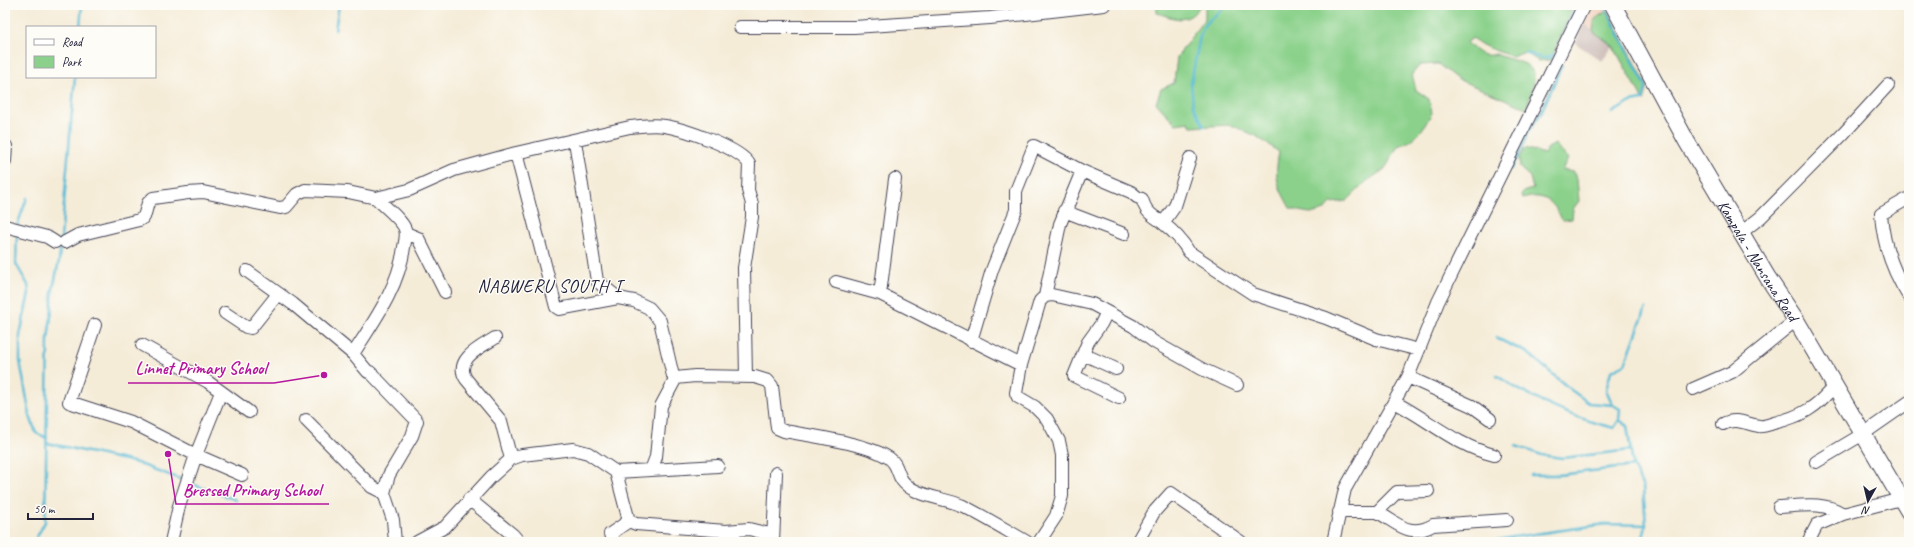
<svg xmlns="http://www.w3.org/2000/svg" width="1914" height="547" viewBox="0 0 1914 547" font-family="Caveat,sans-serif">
<rect width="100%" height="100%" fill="#fdfcf7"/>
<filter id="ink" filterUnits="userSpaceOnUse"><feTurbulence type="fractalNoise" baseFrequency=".025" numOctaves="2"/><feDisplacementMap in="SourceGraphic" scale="8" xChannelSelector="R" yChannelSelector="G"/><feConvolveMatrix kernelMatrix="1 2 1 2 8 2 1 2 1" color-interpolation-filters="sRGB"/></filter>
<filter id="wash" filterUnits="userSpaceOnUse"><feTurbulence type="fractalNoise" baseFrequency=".012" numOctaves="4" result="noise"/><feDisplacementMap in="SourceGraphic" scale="16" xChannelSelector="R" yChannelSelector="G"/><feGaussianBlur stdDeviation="0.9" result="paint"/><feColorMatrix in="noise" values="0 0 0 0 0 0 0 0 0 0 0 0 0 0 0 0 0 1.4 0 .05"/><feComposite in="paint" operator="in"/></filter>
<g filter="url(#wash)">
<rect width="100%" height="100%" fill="#f5ecd8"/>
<!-- built -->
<path fill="#f3d4bf" d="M 1596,5 L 1605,5 L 1608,10 L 1595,19 L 1593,31 L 1584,24 L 1590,10 Z"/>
<!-- industrial -->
<path fill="#cfc0bb" d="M 1584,24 L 1613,46 L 1602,61 L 1575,43 Z"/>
<!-- green -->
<path fill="#8bd18b" stroke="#567a63" d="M 1157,5 L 1201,5 C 1187,25 1177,19 1157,13 Z
M 1202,5 L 1573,5 L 1551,60 L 1538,61 L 1525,52 L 1512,57 C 1498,50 1484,49 1473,38 L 1467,42 C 1477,52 1481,58 1496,54 C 1504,58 1511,59 1520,62 C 1544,69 1531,93 1526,108 L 1457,79 L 1438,64 L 1420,65 L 1412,74 L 1416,90 L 1429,99 L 1432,113 C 1422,130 1418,140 1398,146 L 1385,169 L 1367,181 L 1347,201 L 1331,203 C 1320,218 1306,213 1290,208 C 1277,184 1274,179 1279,152 L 1256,136 L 1231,125 L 1191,127 L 1189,122 L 1176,124 L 1156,103 L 1161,89 L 1174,83 L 1177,57 L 1205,18 L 1205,7 Z
M 1608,10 L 1648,87 L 1644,101 L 1613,46 L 1593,31 L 1595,19 Z
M 1555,144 L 1568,159 L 1562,170 L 1573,172 L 1577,179 L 1579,201 L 1573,209 L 1572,219 L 1562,220 C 1554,202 1544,192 1523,199 L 1521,195 L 1525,191 L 1533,189 L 1530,177 L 1520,168 L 1519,158 L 1525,148 L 1544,154 L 1548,148 Z"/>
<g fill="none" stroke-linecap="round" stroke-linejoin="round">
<!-- stream -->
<path stroke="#58bbd6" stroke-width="2.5" d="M 1599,5 L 1604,6 L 1607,11 L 1646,87 L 1643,100 L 1631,102 L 1612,113
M 80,27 L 82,5
M 335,30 L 339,5
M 1564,33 L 1577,5
M 1525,52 C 1534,56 1546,62 1554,54
M 1204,126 L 1193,105 L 1191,83 L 1200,36 L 1205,24 L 1227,5
M 1511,169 L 1522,148 L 1528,132 L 1540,115 L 1562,65
M 17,226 L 27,198
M 17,233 L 16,264 L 28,285 L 29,293 L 20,335 L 20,361 L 30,416 L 36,433 L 47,438
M 1496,338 L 1528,353 L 1571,390 L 1589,403 L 1613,405
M 1497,376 C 1533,400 1573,418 1614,428 L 1619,420
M 47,443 L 134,462 L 183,480
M 1516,446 L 1542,455 L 1562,458 L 1631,450
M 1531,475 L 1559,475 L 1633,466
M 192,484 L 236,500
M 34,542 L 45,522 L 48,339 L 52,309 L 52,293 L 59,261 L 75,77
M 1488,542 L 1513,537 L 1606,524 L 1646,525
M 1642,542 L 1646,525 L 1643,487 L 1633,466 L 1627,425 L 1619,420 L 1620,409 L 1613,405 L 1606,390 L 1611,371 L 1625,364 L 1646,308"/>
</g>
</g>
<g filter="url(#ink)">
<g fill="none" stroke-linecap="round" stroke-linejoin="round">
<!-- minor casing -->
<g stroke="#424053" stroke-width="14">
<path id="minor" d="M 740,27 L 854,27 L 990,18 L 1104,5
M 575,141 L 597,281 L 618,298
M 516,153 L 556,307 L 559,309 L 618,298 L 634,301 L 649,308 L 660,321 L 673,376 L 676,378 L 695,376 L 755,377 L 768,381 L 772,386 L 777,428 L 784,431 C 811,436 866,443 889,458 C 902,467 893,479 914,490 C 929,498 947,499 963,506 C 985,517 1006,530 1027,542
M 5,161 L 6,146
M 1909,198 L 1881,214 C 1883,243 1893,272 1909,297
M 1064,211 L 1124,234
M 1163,223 L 1175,206 L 1190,158
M 5,226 L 47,237 L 55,242
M 1742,232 L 1761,217 L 1844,133 L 1888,85
M 406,233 L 418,238 L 445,292
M 65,242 L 78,235 L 139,220 L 144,217 L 148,203 L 153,198 L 188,193 L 203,192 L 280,208 L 286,207 L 297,194 L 305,190 L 348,192 L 376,198 L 409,190 L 454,170 L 516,153 L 630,127 C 642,126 653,124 665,126 C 684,129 740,148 749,164 L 748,190 L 752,204 L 752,217 L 744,268 L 746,377
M 247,271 L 293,304 L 353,354 L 368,372 L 370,372 L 417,421 L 412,436 L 389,475 L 384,493 L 393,520 L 395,542
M 836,282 L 880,294 L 1021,365 L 1016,393 L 1018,397 L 1035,407 L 1047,419 L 1059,441 L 1062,455 L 1062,496 L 1056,516 L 1039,542
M 880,294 L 895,179
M 1045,296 L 1060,224 L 1082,171
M 1107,312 L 1101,324 L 1088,342 L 1074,376 L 1119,398
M 225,313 L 246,327 L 251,328 L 278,294
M 95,325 L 69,402 L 131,422 L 196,455 L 242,475
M 495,338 C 483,346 453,359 466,379 L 501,421 L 511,459
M 971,341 L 992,270 L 1016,210 L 1016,191 L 1034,146 L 1082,171 L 1131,192 L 1137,197 L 1142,199 C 1147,215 1152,214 1164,224 C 1173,231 1183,242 1189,252 L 1253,294 L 1326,318 L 1376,339 L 1419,350
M 142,345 L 208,382 L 249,412
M 353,354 C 374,321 399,287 404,247 C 405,242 407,235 405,229 C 402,220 384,206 376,198
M 1083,354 L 1116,369
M 1021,365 L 1040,301 L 1045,296 L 1052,295 L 1092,304 L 1133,326 L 1154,342 L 1202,369 L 1237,385
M 1408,377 L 1472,406 L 1490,419
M 1693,389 L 1732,372 L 1796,320
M 1394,402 C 1428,419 1456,446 1494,455
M 306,420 L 372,487 L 384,493
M 1723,424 C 1736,417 1746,424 1759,426 C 1764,427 1770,424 1774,423 C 1802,416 1816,408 1834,386
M 1816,462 L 1863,434 L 1909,402
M 651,470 L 718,466
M 616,472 L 651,470 L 656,457 L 661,406 L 676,378
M 469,499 L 513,535 L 519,542
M 1779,507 C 1800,506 1824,501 1843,514
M 1339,512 L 1377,512 L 1397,492 L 1428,491
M 1377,512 C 1397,522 1408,539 1433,525 L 1507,520
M 171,542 L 179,506 L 196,455 L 221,392
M 417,542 L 445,527 L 491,477 L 511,459 L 522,455 L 573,449 L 588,453 L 616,472 L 629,521 L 636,524 L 726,531 L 749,529 L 773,535
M 614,542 L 610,534 L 629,521
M 773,542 L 776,473
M 1137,542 L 1154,512 L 1171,493 L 1241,542
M 1333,542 L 1345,489 L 1408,377 L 1438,302 L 1584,5
M 1808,542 L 1817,525 L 1843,514 L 1901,499"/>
</g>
<!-- major casing -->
<g stroke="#424053" stroke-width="18">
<g id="major">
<path id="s1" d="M 1613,5 L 1687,142 L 1768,278 L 1796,320 L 1909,512"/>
</g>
</g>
<!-- minor -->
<use href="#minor" stroke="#fff" stroke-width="12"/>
<!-- major -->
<use href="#major" stroke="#fff" stroke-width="16"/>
</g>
</g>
<g text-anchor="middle" stroke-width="3" stroke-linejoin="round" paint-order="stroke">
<!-- street labels -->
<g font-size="16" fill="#22223b" stroke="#fdfcf7">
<text dy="6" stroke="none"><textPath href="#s1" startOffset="294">Kampala - Nansana Road</textPath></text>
</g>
<!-- quarter labels -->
<g font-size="18" letter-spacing="1" fill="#22223b" stroke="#fdfcf7">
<text x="550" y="292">NABWERU SOUTH I</text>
</g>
</g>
<!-- callouts -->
<path fill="none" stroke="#b5179e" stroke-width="1.5" d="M324 375L274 383H128M168 454L176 504H329"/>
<g fill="#b5179e" stroke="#fdfcf7" stroke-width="1.5">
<circle cx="324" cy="375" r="4"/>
<circle cx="168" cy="454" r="4"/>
</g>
<g font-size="17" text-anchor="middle" font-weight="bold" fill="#b5179e" stroke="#fdfcf7" stroke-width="3" stroke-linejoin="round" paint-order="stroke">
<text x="201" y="374">Linnet Primary School</text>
<text x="252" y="496">Bressed Primary School</text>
</g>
<!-- margin -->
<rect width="1914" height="547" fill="none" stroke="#fdfcf7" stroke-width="20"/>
<!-- legend -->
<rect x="26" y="26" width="130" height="52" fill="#fdfcf7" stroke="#a5a5ac"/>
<rect x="34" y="39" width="20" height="6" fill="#ffffff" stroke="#a5a5ac"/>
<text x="62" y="46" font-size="12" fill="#22223b">Road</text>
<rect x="34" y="56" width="20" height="12" fill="#8bd18b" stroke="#a5a5ac"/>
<text x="62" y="66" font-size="12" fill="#22223b">Park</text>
<!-- north arrow -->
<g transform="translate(1868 501) rotate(188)" stroke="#fdfcf7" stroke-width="3" paint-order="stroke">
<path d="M0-3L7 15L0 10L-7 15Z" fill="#22223b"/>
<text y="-6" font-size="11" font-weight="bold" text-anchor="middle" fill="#22223b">N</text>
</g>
<!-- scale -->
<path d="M28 513v6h65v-6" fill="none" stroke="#22223b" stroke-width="2"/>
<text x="34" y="513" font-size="12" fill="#22223b" stroke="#fdfcf7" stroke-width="3" paint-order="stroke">50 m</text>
</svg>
